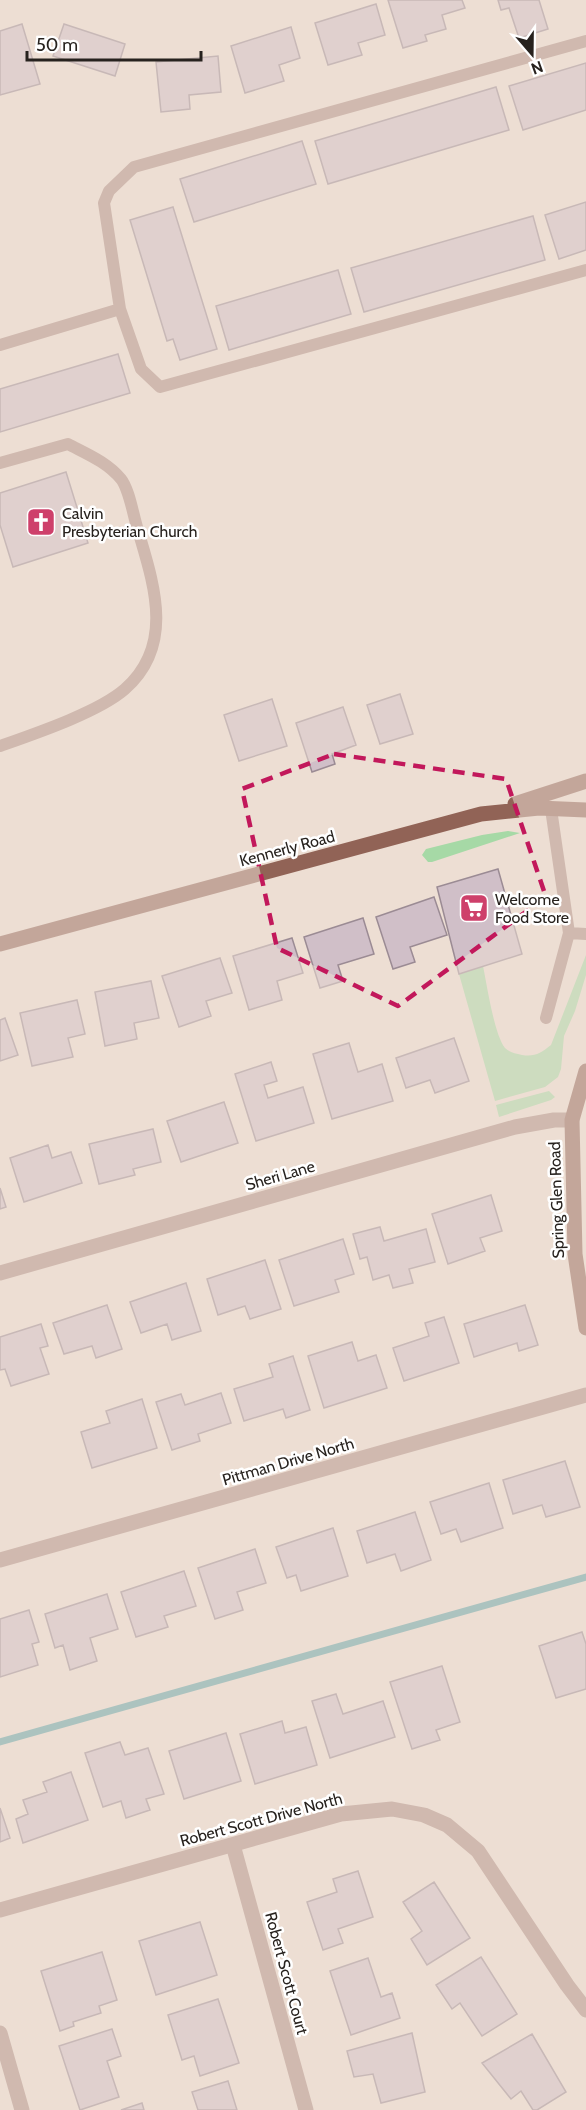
<svg xmlns="http://www.w3.org/2000/svg" width="586" height="2110" viewBox="0 0 586 2110" font-family="Cabin,sans-serif">
<rect width="100%" height="100%" fill="#edded3"/>
<!-- green -->
<path fill="#a6d9a6" d="M 508,831 L 520,833 L 432,862 L 428,862 L 422,855 L 426,849 L 482,835 Z
M 586,955 L 586,975 L 575,1011 L 564,1036 L 561,1069 L 558,1077 L 545,1087 L 495,1101 L 459,974 L 483,966 C 487,985 494,1034 505,1048 C 510,1053 515,1053 522,1055 C 535,1057 541,1053 551,1045 Z
M 549,1091 L 555,1097 L 551,1100 L 499,1117 L 496,1105 Z"/>
<g fill="none" stroke-linecap="round" stroke-linejoin="round">
<!-- stream -->
<path stroke="#5ea2a6" stroke-width="7" d="M 0,1742 L 586,1577"/>
</g>
<!-- building -->
<path fill="#d0bfc8" stroke="#9b8b94" stroke-width="1.5" d="M 388,0 L 462,0 L 465,8 L 442,15 L 446,29 L 425,35 L 427,41 L 403,48 Z
M 498,0 L 539,0 L 548,29 L 519,38 L 509,8 L 501,10 Z
M 376,4 L 385,35 L 358,43 L 362,55 L 328,65 L 315,23 Z
M 22,24 L 40,84 L 0,95 L 0,31 Z
M 64,24 L 125,44 L 115,76 L 53,56 Z
M 291,27 L 300,58 L 279,65 L 284,81 L 245,93 L 231,46 Z
M 218,56 L 221,92 L 189,95 L 190,109 L 161,112 L 156,62 Z
M 586,63 L 586,110 L 523,130 L 509,86 Z
M 496,87 L 509,130 L 328,184 L 315,141 Z
M 302,141 L 316,184 L 194,222 L 180,179 Z
M 586,202 L 586,250 L 559,259 L 545,215 Z
M 173,207 L 217,349 L 180,360 L 173,339 L 167,341 L 130,220 Z
M 533,216 L 545,260 L 364,312 L 351,268 Z
M 338,270 L 351,314 L 229,350 L 216,306 Z
M 118,354 L 130,393 L 0,432 L 0,389 Z
M 66,472 L 88,543 L 13,567 L 0,525 L 0,493 Z
M 400,694 L 413,734 L 380,744 L 367,705 Z
M 272,699 L 287,746 L 239,761 L 224,715 Z
M 343,707 L 356,745 L 332,754 L 335,764 L 312,772 L 296,723 Z
M 498,869 L 522,954 L 459,974 L 437,887 Z
M 434,897 L 447,935 L 410,947 L 415,962 L 393,969 L 376,917 Z
M 363,918 L 374,954 L 338,965 L 343,981 L 320,988 L 304,937 Z
M 292,938 L 303,973 L 277,981 L 282,1000 L 249,1010 L 233,956 Z
M 220,958 L 232,993 L 206,1001 L 211,1016 L 179,1027 L 162,976 Z
M 151,981 L 159,1018 L 134,1023 L 137,1039 L 105,1046 L 95,992 Z
M 77,1000 L 85,1034 L 68,1038 L 73,1057 L 32,1066 L 20,1013 Z
M 5,1018 L 18,1055 L 0,1061 L 0,1020 Z
M 454,1038 L 469,1081 L 435,1093 L 430,1080 L 406,1088 L 396,1058 Z
M 349,1043 L 358,1072 L 382,1064 L 393,1101 L 332,1119 L 313,1054 Z
M 271,1062 L 277,1081 L 264,1085 L 268,1098 L 303,1087 L 314,1123 L 256,1141 L 235,1074 Z
M 224,1102 L 238,1143 L 181,1162 L 167,1121 Z
M 153,1129 L 161,1162 L 133,1169 L 135,1175 L 99,1184 L 89,1144 Z
M 48,1145 L 52,1158 L 71,1152 L 82,1183 L 24,1202 L 10,1158 Z
M 0,1188 L 6,1207 L 0,1209 Z
M 491,1195 L 502,1231 L 480,1238 L 485,1251 L 448,1264 L 432,1214 Z
M 380,1227 L 384,1241 L 426,1229 L 435,1262 L 409,1269 L 413,1283 L 393,1288 L 389,1275 L 373,1280 L 367,1257 L 360,1259 L 353,1234 Z
M 343,1239 L 354,1274 L 335,1280 L 339,1292 L 294,1306 L 279,1260 Z
M 265,1260 L 281,1309 L 250,1319 L 245,1306 L 218,1315 L 207,1279 Z
M 186,1283 L 201,1331 L 172,1340 L 167,1324 L 141,1333 L 130,1302 Z
M 107,1305 L 122,1349 L 96,1358 L 92,1346 L 64,1354 L 53,1323 Z
M 525,1305 L 538,1345 L 519,1351 L 517,1343 L 474,1357 L 464,1324 Z
M 444,1317 L 459,1363 L 404,1381 L 393,1348 L 429,1336 L 425,1323 Z
M 41,1324 L 48,1346 L 40,1348 L 49,1374 L 11,1386 L 5,1369 L 0,1370 L 0,1337 Z
M 352,1342 L 358,1361 L 376,1355 L 387,1388 L 324,1408 L 308,1356 Z
M 293,1356 L 310,1410 L 286,1418 L 283,1409 L 244,1421 L 234,1389 L 273,1377 L 269,1364 Z
M 221,1393 L 231,1423 L 198,1434 L 200,1441 L 172,1450 L 156,1402 L 181,1394 L 185,1405 Z
M 142,1399 L 157,1448 L 92,1468 L 81,1432 L 110,1423 L 106,1411 Z
M 565,1461 L 580,1507 L 546,1517 L 542,1505 L 513,1514 L 503,1480 Z
M 489,1483 L 503,1528 L 461,1542 L 456,1529 L 441,1534 L 430,1502 Z
M 415,1512 L 431,1560 L 401,1571 L 395,1554 L 367,1563 L 357,1531 Z
M 333,1528 L 348,1576 L 301,1591 L 296,1575 L 287,1578 L 276,1547 Z
M 255,1549 L 266,1583 L 237,1592 L 243,1610 L 215,1619 L 198,1568 Z
M 184,1571 L 196,1606 L 164,1616 L 168,1627 L 136,1637 L 121,1592 Z
M 107,1594 L 118,1629 L 90,1638 L 97,1661 L 70,1670 L 63,1645 L 55,1648 L 45,1614 Z
M 29,1610 L 39,1642 L 32,1644 L 38,1665 L 0,1677 L 0,1619 Z
M 582,1632 L 586,1644 L 586,1689 L 556,1698 L 539,1646 Z
M 442,1666 L 460,1722 L 436,1730 L 440,1740 L 412,1749 L 390,1682 Z
M 336,1694 L 343,1714 L 383,1701 L 395,1737 L 330,1758 L 312,1701 Z
M 282,1721 L 285,1733 L 306,1727 L 317,1765 L 255,1784 L 240,1734 Z
M 226,1733 L 241,1781 L 184,1799 L 169,1751 Z
M 120,1742 L 125,1755 L 148,1748 L 164,1794 L 146,1799 L 150,1810 L 126,1818 L 121,1801 L 103,1807 L 85,1753 Z
M 71,1772 L 88,1820 L 23,1843 L 16,1819 L 28,1814 L 23,1800 L 47,1792 L 43,1782 Z
M 0,1808 L 10,1838 L 0,1842 Z
M 358,1871 L 373,1917 L 338,1929 L 343,1943 L 323,1950 L 307,1902 L 337,1892 L 333,1879 Z
M 434,1882 L 470,1938 L 427,1965 L 411,1939 L 422,1931 L 403,1902 Z
M 200,1922 L 217,1975 L 156,1995 L 139,1941 Z
M 102,1952 L 117,2000 L 99,2006 L 101,2013 L 73,2022 L 74,2026 L 60,2031 L 41,1971 Z
M 481,1957 L 517,2014 L 482,2036 L 460,2003 L 452,2009 L 436,1985 Z
M 368,1958 L 381,1997 L 392,1993 L 400,2018 L 351,2035 L 330,1971 Z
M 218,1999 L 239,2063 L 200,2076 L 194,2056 L 182,2060 L 168,2015 Z
M 112,2029 L 121,2056 L 107,2061 L 119,2097 L 80,2110 L 59,2046 Z
M 412,2033 L 425,2092 L 381,2103 L 373,2074 L 354,2077 L 347,2051 Z
M 532,2034 L 566,2092 L 537,2110 L 533,2110 L 521,2091 L 511,2099 L 482,2063 Z
M 228,2081 L 237,2110 L 198,2110 L 192,2092 Z
M 142,2103 L 144,2110 L 121,2110 Z"/>
<g fill="none" stroke-linecap="round" stroke-linejoin="round">
<!-- lane -->
<path stroke="#ad8c83" stroke-width="12" d="M 586,41 L 134,167 L 109,191 L 104,203 L 120,309 L 141,369 L 160,387 L 586,270
M 0,345 L 120,309
M 0,463 L 68,444 C 87,454 107,462 121,479 C 129,489 133,514 137,527 C 153,582 176,644 125,689 C 99,712 34,734 0,746
M 551,809 L 569,933 L 586,934
M 546,1018 L 569,933"/>
<!-- street -->
<path stroke="#ad8c83" stroke-width="15" d="M 0,1273 L 515,1127 L 554,1120 L 572,1120
M 0,1560 L 586,1395
M 233,1845 L 306,2110
M 0,1910 L 341,1814 L 392,1809 L 424,1815 L 447,1825 L 478,1851 L 567,1985 L 586,2010
M 0,2033 L 22,2110"/>
<!-- secondary -->
<path stroke="#916356" stroke-width="15" d="M 515,804 L 586,781
M 0,944 L 481,814 L 539,808 L 586,810
M 586,1071 L 572,1120 L 575,1254 L 586,1328"/>
</g>
<!-- marked area -->
<path d="M0 0H586V2110H0ZM 334,754 L 506,779 L 546,897 L 398,1006 L 277,948 L 242,789 Z" fill="#edded3" fill-opacity=".55" fill-rule="evenodd"/>
<path fill="none" stroke="#c2185b" stroke-width="4.5" stroke-dasharray="12 8" stroke-linejoin="round" d="M 334,754 L 506,779 L 546,897 L 398,1006 L 277,948 L 242,789 Z"/>
<!-- icons -->
<defs>
<g id="church-square" transform="scale(1.5)"><rect x="-9" y="-9" width="18" height="18" rx="4" fill="#ce406b" stroke="#fff"/><path d="M-1.2-6h2.4v3.5h3.3v2.4h-3.3V6h-2.4V-.1h-3.3v-2.4h3.3Z" fill="#fff"/></g>
<g id="supermarket-square" transform="scale(1.5)"><rect x="-9" y="-9" width="18" height="18" rx="4" fill="#ce406b" stroke="#fff"/><path d="M-6-5.5h2.5l.6 2H6L4.5 2H-2.5L-4.4-4H-6ZM-1.5 3.2a1.3 1.3 0 1 0 .1 0ZM3 3.2a1.3 1.3 0 1 0 .1 0Z" fill="#fff"/></g>
</defs>
<g fill-rule="evenodd">
<use href="#church-square" x="41" y="522"/>
<use href="#supermarket-square" x="474" y="908"/>
</g>
<g text-anchor="middle" stroke-width="5" stroke-linejoin="round" paint-order="stroke">
<!-- poi labels -->
<g font-size="16" fill="#27221e" stroke="#fff" text-anchor="start">
<text x="62" y="519">Calvin<tspan x="62" dy="18">Presbyterian Church</tspan></text>
<text x="495" y="905">Welcome<tspan x="495" dy="18">Food Store</tspan></text>
</g>
<!-- street labels -->
<g font-size="16" fill="#27221e" stroke="#fff">
<text transform="translate(287 848) rotate(-15)" y="6">Kennerly Road</text>
<text transform="translate(280 1175) rotate(-16)" y="6">Sheri Lane</text>
<text transform="translate(556 1200) rotate(-92)" y="6">Spring Glen Road</text>
<text transform="translate(288 1461) rotate(-16)" y="6">Pittman Drive North</text>
<text transform="translate(261 1819) rotate(-15)" y="6">Robert Scott Drive North</text>
<text transform="translate(287 1973) rotate(75)" y="6">Robert Scott Court</text>
</g>
</g>
<!-- north arrow -->
<g transform="translate(532 54) rotate(160)" stroke="#ffffff" stroke-width="4.5" paint-order="stroke">
<path d="M0-4.5L10 22L0 15L-10 22Z" fill="#27221e"/>
<text y="-9" font-size="16" font-weight="bold" text-anchor="middle" fill="#27221e">N</text>
</g>
<!-- scale -->
<path d="M27 51v9h174v-9" fill="none" stroke="#27221e" stroke-width="3"/>
<text x="36" y="51" font-size="18" fill="#27221e" stroke="#ffffff" stroke-width="4.5" paint-order="stroke">50 m</text>
</svg>
